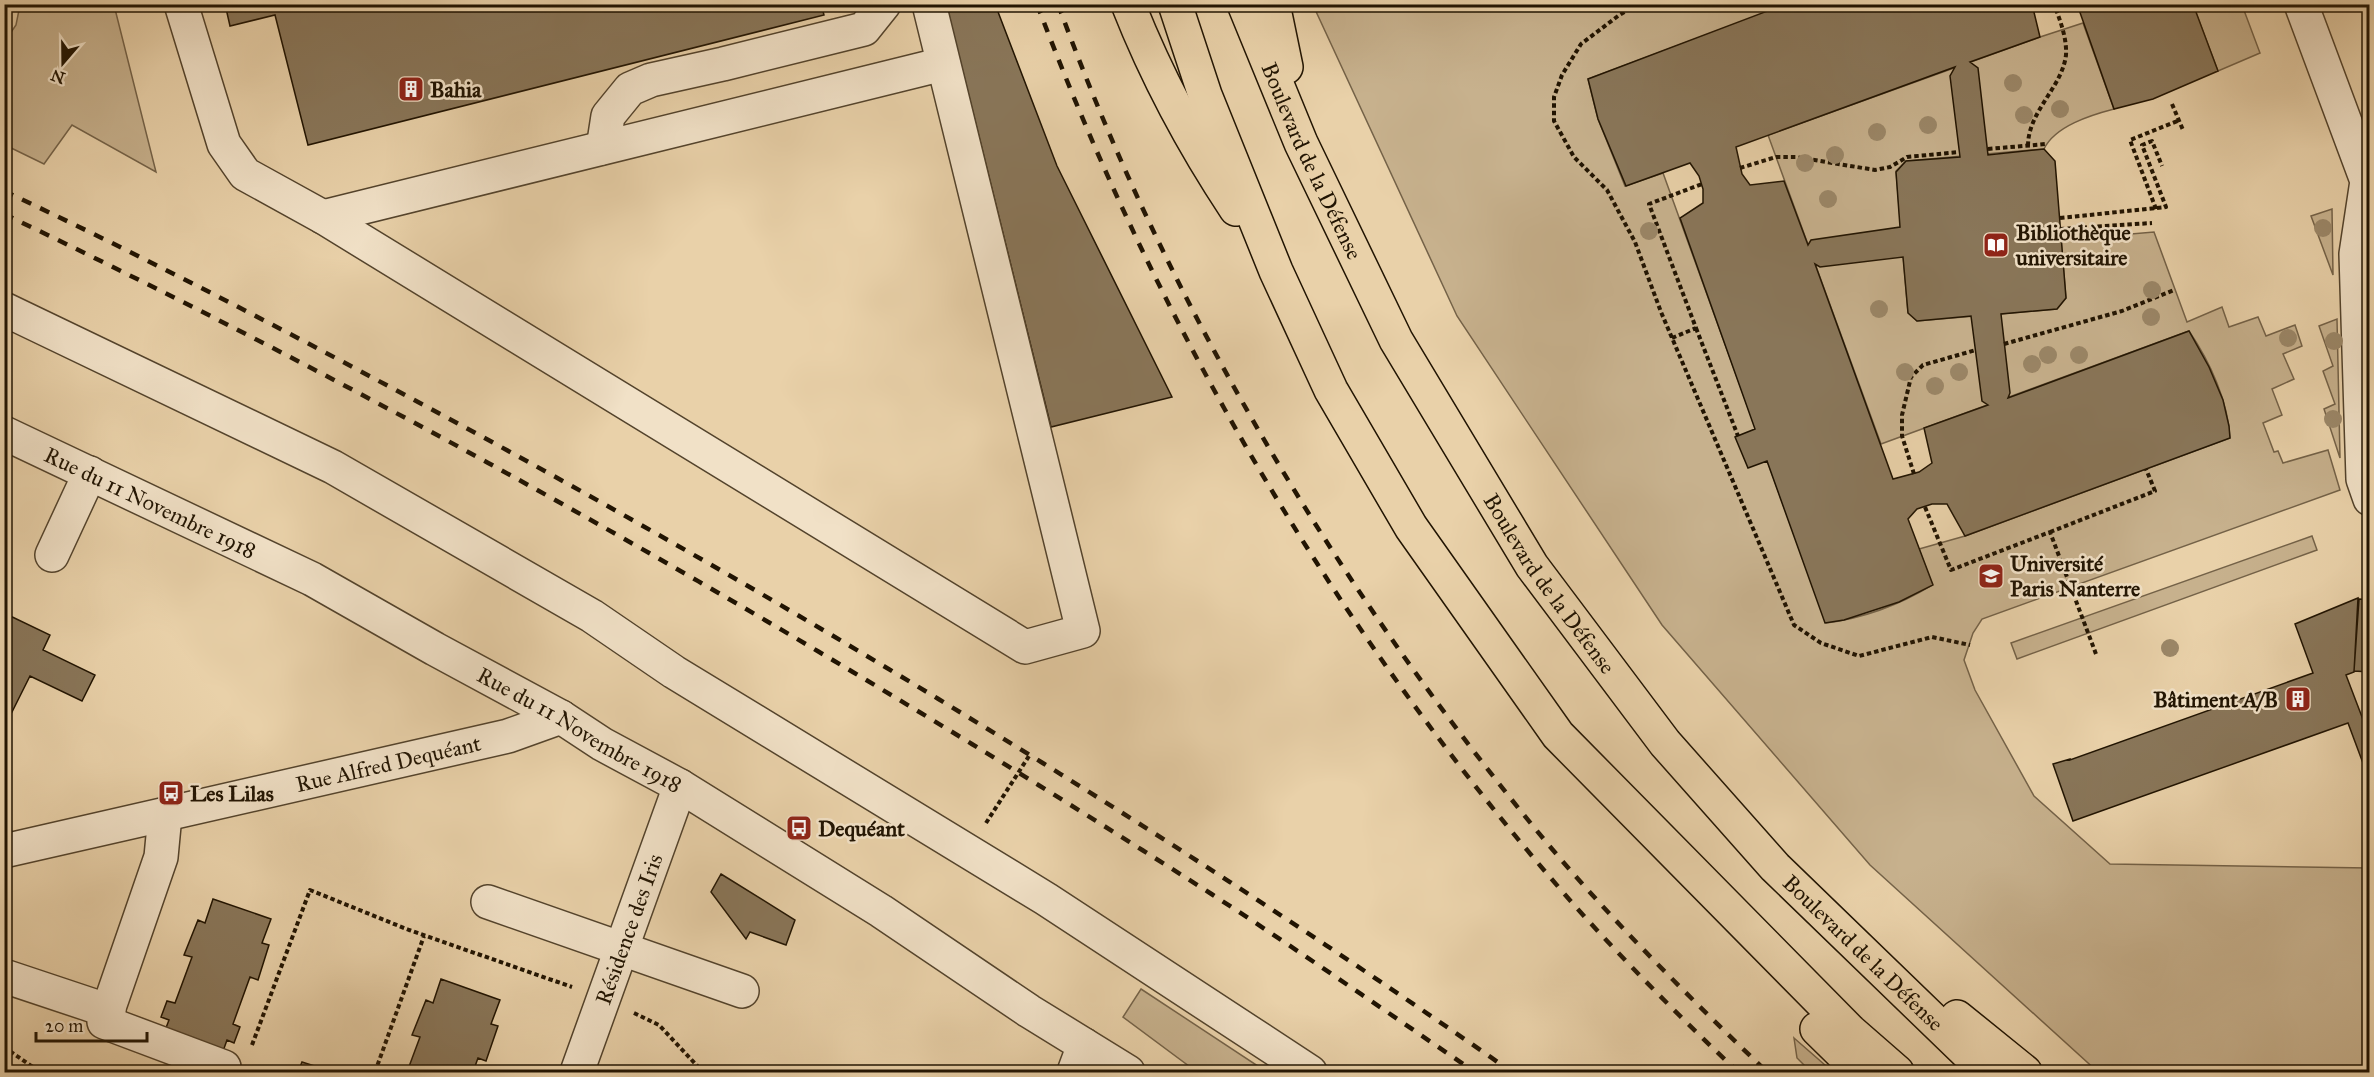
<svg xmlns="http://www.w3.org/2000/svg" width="2374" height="1077" viewBox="0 0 2374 1077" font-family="'IM FELL Great Primer',serif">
<rect width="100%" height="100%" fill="#e9d1a9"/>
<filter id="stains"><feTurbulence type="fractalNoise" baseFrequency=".00333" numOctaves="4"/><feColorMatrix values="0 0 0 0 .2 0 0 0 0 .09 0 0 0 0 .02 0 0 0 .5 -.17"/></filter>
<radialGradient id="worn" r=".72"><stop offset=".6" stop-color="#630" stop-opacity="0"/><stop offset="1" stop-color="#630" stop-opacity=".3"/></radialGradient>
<!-- green -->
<path fill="#c7b18d" stroke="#746248" stroke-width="1.5" d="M 20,5 L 114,5 L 156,172 L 72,125 L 44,164 L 5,145 L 5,41 L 16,25 Z
M 1313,5 L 1786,5 L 1588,79 L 1598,119 L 1625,186 L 1663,173 L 1826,623 C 1863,618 1901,604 1932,585 L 1919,549 L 1965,536 L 2230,438 C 2228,401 2210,362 2189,331 L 1881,444 L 1776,157 L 1768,135 L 2040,37 L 2083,23 L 2114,109 C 2091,115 2055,126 2044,149 L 1906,161 L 1896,171 L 1908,313 L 1917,321 L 2057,309 L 2066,298 L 2061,240 L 2154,232 L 2187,322 L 2222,307 L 2229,327 L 2258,317 L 2266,336 L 2295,325 L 2302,346 L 2283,354 L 2294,379 L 2272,389 L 2282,415 L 2263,423 L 2274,452 L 2278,451 L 2283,463 L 2328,450 L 2340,490 L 1982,619 L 1973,633 L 1964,660 L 1975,690 L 2034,796 L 2110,864 L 2369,868 L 2369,1072 L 2098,1072 L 1870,865 L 1662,625 L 1457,316 Z
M 2193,5 L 2242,5 L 2260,53 L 2218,71 Z
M 2332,209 L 2333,275 L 2311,216 Z
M 2337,319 L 2340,458 L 2324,409 L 2335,404 L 2323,371 L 2333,366 L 2319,326 Z
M 2312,536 L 2317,550 L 2017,659 L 2011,643 Z
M 1141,989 L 1267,1072 L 1197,1072 L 1123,1017 Z
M 1794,1038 L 1833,1072 L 1811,1072 L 1797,1058 Z"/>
<!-- building -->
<path fill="#897659" stroke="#211402" stroke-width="1.5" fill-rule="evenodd" d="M 225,4 L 821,4 L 824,15 L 308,145 L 275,15 L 230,26 Z
M 946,4 L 995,4 L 1057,166 L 1172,397 L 1051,427 Z
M 1786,4 L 2032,4 L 2040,37 L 1970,62 L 1978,68 L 1988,155 L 2044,149 L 2055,161 L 2066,298 L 2057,309 L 2001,314 L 2010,393 L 2008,398 L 2189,331 L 2209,367 L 2223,400 L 2229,426 L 2230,438 L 1965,536 L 1947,504 L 1932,504 L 1917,509 L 1908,519 L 1933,585 L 1899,602 L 1844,620 L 1825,623 L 1767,461 L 1748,468 L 1735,437 L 1755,429 L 1680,218 L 1703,203 L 1703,189 L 1699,176 L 1690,163 L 1626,186 L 1598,119 L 1588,79 ZM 1955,67 L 1950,76 L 1960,157 L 1906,161 L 1896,172 L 1900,227 L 1811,240 L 1808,245 L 1784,181 L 1750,185 L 1742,174 L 1736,147 ZM 1903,257 L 1908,313 L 1917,321 L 1971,316 L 1982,401 L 1988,405 L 1924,428 L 1932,463 L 1919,472 L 1893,479 L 1815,264 L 1820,267 Z
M 2077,4 L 2193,4 L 2218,71 L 2153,99 L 2114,109 Z
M 2358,598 L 2354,672 L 2346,675 L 2370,738 L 2370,782 L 2348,723 L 2073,821 L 2053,764 L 2070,759 L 2070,760 L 2313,673 L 2295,624 Z
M 2359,599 L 2370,600 L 2370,672 L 2354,671 Z
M 4,613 L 50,635 L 43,650 L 95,675 L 82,701 L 30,676 L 4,728 Z
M 721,874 L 795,920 L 786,945 L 750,932 L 746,939 L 711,892 Z
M 213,899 L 271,919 L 262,943 L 269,945 L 258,980 L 250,977 L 233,1024 L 240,1027 L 234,1043 L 227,1040 L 222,1054 L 164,1033 L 169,1020 L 161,1017 L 167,1001 L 175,1003 L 192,957 L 184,955 L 198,920 L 205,923 Z
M 441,979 L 500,1000 L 491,1024 L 498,1026 L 486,1061 L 478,1058 L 473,1072 L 407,1072 L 420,1037 L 412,1035 L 426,1000 L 433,1003 Z
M 302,1062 L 324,1069 L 323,1072 L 298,1072 Z"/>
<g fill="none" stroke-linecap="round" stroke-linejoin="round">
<!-- minor casing -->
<g stroke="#53432c" stroke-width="36">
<g id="minor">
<path d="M 181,4 L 224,144 L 245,174 L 323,217 L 1025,647 L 1083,631 L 929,4"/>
<path d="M 2301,4 L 2367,181 L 2356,254 L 2363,479 L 2370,499"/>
<path d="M 601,148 L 604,142 L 608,116 L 630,89 L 651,80 L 723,64 L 864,29 L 884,4"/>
<path d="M 323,217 L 943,64"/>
<path d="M 4,309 L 333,467 L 592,616 L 674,672 L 1046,899 L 1310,1072"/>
<path id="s1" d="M 4,433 L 312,579 L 435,649 L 561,717 L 602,744 L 680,786 L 881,911 L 1029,1011 L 1128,1072"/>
<path d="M 52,555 L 90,473"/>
<path d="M 165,815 L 161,857 L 104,1022 L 224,1067 L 222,1072"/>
<path id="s2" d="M 4,851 L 508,736 L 561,717"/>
<path d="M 488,902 L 742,991"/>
<path d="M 4,976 L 109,1011"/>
<path id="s3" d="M 577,1072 L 680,786"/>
<path d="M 1074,1072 L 1084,1045"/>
</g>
</g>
<!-- highway casing -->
<g stroke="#211402" stroke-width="36">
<g id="highway">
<path d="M 1128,4 C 1156,75 1194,146 1236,209"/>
<path d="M 1175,4 L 1205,95 L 1276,271 L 1331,390 L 1411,527 L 1558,735 L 1850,1031 L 1897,1072"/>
<path id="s4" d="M 1244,4 L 1301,143 L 1396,340 L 1532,566 L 1665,743 L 1775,867 L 1987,1072"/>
<path d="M 1273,4 L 1286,67"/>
<path d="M 1957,1017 L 2025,1072"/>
<path d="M 1817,1029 L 1861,1072"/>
</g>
</g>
<!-- path -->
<path stroke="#211402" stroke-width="4" stroke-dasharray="4.5 3" stroke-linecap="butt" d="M 1637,4 L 1618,16 L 1581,44 L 1562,75 L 1554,97 L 1554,121 L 1574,157 L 1607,190 L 1635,242 L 1661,312 L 1794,625 L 1821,643 L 1859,656 L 1932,637 L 1970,645
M 2172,104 L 2183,130
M 2028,146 C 2028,111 2062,88 2066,55 C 2067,38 2060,20 2054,4
M 1988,149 L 2046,144
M 1740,168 L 1776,157 L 1796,157 L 1875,170 L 1890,167 L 1907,157 L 1959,152
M 2156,209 L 2130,140 L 2180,120
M 2060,218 L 2166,207 L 2142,145 L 2152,141 L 2162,166
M 2060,229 L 2152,223
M 1696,328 L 1738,436
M 1672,338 L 1696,328 L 1649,204 L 1702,184
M 2004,344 L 2122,311 L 2174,290
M 1914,474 L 1902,436 L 1902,415 L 1911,377 L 1923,365 L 1976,350
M 1925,507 L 1951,570 L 2050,532 L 2096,654
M 2050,532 L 2155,491 L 2146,469
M 986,823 L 1029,756
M 634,1013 L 659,1025 L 703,1072
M 252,1045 L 310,890 L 409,930 L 572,987
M 4,1047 L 40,1072
M 375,1072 L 424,936"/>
<!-- minor -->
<use href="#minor" stroke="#f1e1c7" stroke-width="33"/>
<!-- highway -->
<use href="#highway" stroke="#e9d1a9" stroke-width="33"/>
<!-- rail -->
<path stroke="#211402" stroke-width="4.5" stroke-dasharray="10 10" stroke-linecap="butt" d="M 1037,4 C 1161,334 1342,641 1575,906 C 1627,964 1682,1019 1738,1072
M 1058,4 C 1168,307 1342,596 1547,843 C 1615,924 1691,999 1767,1072
M 4,191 C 166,267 324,351 481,436 C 835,629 1181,841 1512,1072
M 4,214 C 422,414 824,646 1213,895 C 1301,952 1388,1013 1475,1072"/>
</g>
<!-- trees -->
<g fill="#9b8768">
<circle cx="2013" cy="83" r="9"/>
<circle cx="2060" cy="109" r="9"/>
<circle cx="2024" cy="115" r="9"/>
<circle cx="1928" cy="125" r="9"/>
<circle cx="1877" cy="132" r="9"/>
<circle cx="1835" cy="155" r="9"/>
<circle cx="1805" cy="163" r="9"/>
<circle cx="1828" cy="199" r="9"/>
<circle cx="2323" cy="228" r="9"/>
<circle cx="1649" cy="231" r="9"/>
<circle cx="2152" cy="290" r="9"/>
<circle cx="1879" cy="309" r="9"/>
<circle cx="2151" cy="317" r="9"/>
<circle cx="2288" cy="338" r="9"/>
<circle cx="2334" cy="341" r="9"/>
<circle cx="2048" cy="355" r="9"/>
<circle cx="2079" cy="355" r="9"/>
<circle cx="2032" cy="364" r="9"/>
<circle cx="1905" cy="372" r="9"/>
<circle cx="1959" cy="372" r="9"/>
<circle cx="1935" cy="386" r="9"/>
<circle cx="2333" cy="419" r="9"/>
<circle cx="2170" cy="648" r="9"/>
</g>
<!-- icons -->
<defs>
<g id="building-square" transform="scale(1.35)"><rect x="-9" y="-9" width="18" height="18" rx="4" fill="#8f2418" stroke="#f1e1c7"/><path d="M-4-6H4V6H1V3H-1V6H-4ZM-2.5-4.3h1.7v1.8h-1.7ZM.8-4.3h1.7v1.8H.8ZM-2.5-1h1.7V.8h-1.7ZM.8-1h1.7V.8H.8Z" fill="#fff"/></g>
<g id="library-square" transform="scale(1.35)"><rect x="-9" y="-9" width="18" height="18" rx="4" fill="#8f2418" stroke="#f1e1c7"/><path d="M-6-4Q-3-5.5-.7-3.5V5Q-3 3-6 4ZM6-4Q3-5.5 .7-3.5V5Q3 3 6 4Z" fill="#fff"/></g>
<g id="university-square" transform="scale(1.35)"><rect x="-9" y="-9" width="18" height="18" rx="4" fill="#8f2418" stroke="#f1e1c7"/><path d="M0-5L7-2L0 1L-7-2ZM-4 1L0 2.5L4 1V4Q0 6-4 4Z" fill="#fff"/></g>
<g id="bus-square" transform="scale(1.35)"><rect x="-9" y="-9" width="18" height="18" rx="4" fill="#8f2418" stroke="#f1e1c7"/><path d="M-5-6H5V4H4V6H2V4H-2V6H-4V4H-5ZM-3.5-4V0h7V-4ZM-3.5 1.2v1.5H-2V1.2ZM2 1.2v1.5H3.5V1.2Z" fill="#fff"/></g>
</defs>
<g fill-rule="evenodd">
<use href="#building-square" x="411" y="89"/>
<use href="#library-square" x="1996" y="245"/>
<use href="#university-square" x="1991" y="576"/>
<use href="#building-square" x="2298" y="699"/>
<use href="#bus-square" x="171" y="793"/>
<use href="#bus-square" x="799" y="828"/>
</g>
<g text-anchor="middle" stroke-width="5" stroke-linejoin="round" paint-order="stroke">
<!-- poi labels -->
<g font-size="22" font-weight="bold" fill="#211402" stroke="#f1e1c7" text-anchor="start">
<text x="430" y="97">Bahia</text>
<text x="2016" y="240">Bibliothèque<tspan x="2016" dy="25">universitaire</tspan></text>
<text x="2010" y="571">Université<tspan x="2010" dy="25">Paris Nanterre</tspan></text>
<text x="2278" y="707" text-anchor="end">Bâtiment A/B</text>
<text x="190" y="801">Les Lilas</text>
<text x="818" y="836">Dequéant</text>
</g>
<!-- street labels -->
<g font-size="22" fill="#211402" stroke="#f1e1c7">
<text dy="8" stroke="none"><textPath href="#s4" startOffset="171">Boulevard de la Défense</textPath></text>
<text dy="8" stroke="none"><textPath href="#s1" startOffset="162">Rue du 11 Novembre 1918</textPath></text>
<text dy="8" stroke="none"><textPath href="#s4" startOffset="657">Boulevard de la Défense</textPath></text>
<text dy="8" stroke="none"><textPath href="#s1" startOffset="648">Rue du 11 Novembre 1918</textPath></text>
<text dy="8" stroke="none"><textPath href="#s2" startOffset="394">Rue Alfred Dequéant</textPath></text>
<text dy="8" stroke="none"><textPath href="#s3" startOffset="152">Résidence des Iris</textPath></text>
<text dy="8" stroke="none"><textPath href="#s4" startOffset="1143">Boulevard de la Défense</textPath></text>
</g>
</g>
<!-- margin -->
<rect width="2374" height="1077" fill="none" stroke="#e9d1a9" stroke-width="24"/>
<rect x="6" y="6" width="2362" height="1065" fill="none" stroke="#211402" stroke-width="3"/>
<rect x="12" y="12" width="2350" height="1053" fill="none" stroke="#211402" stroke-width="1.5"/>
<!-- north arrow -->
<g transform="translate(63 63) rotate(200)" stroke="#f1e1c7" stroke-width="4.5" paint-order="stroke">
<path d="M0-4.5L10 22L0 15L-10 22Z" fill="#211402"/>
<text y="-9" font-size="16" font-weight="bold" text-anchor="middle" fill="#211402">N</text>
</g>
<!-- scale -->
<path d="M36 1032v9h111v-9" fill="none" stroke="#211402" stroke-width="3"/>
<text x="45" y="1032" font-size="18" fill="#211402" stroke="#f1e1c7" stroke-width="4.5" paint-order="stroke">20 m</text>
<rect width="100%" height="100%" filter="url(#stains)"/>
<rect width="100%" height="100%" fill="url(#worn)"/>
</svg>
